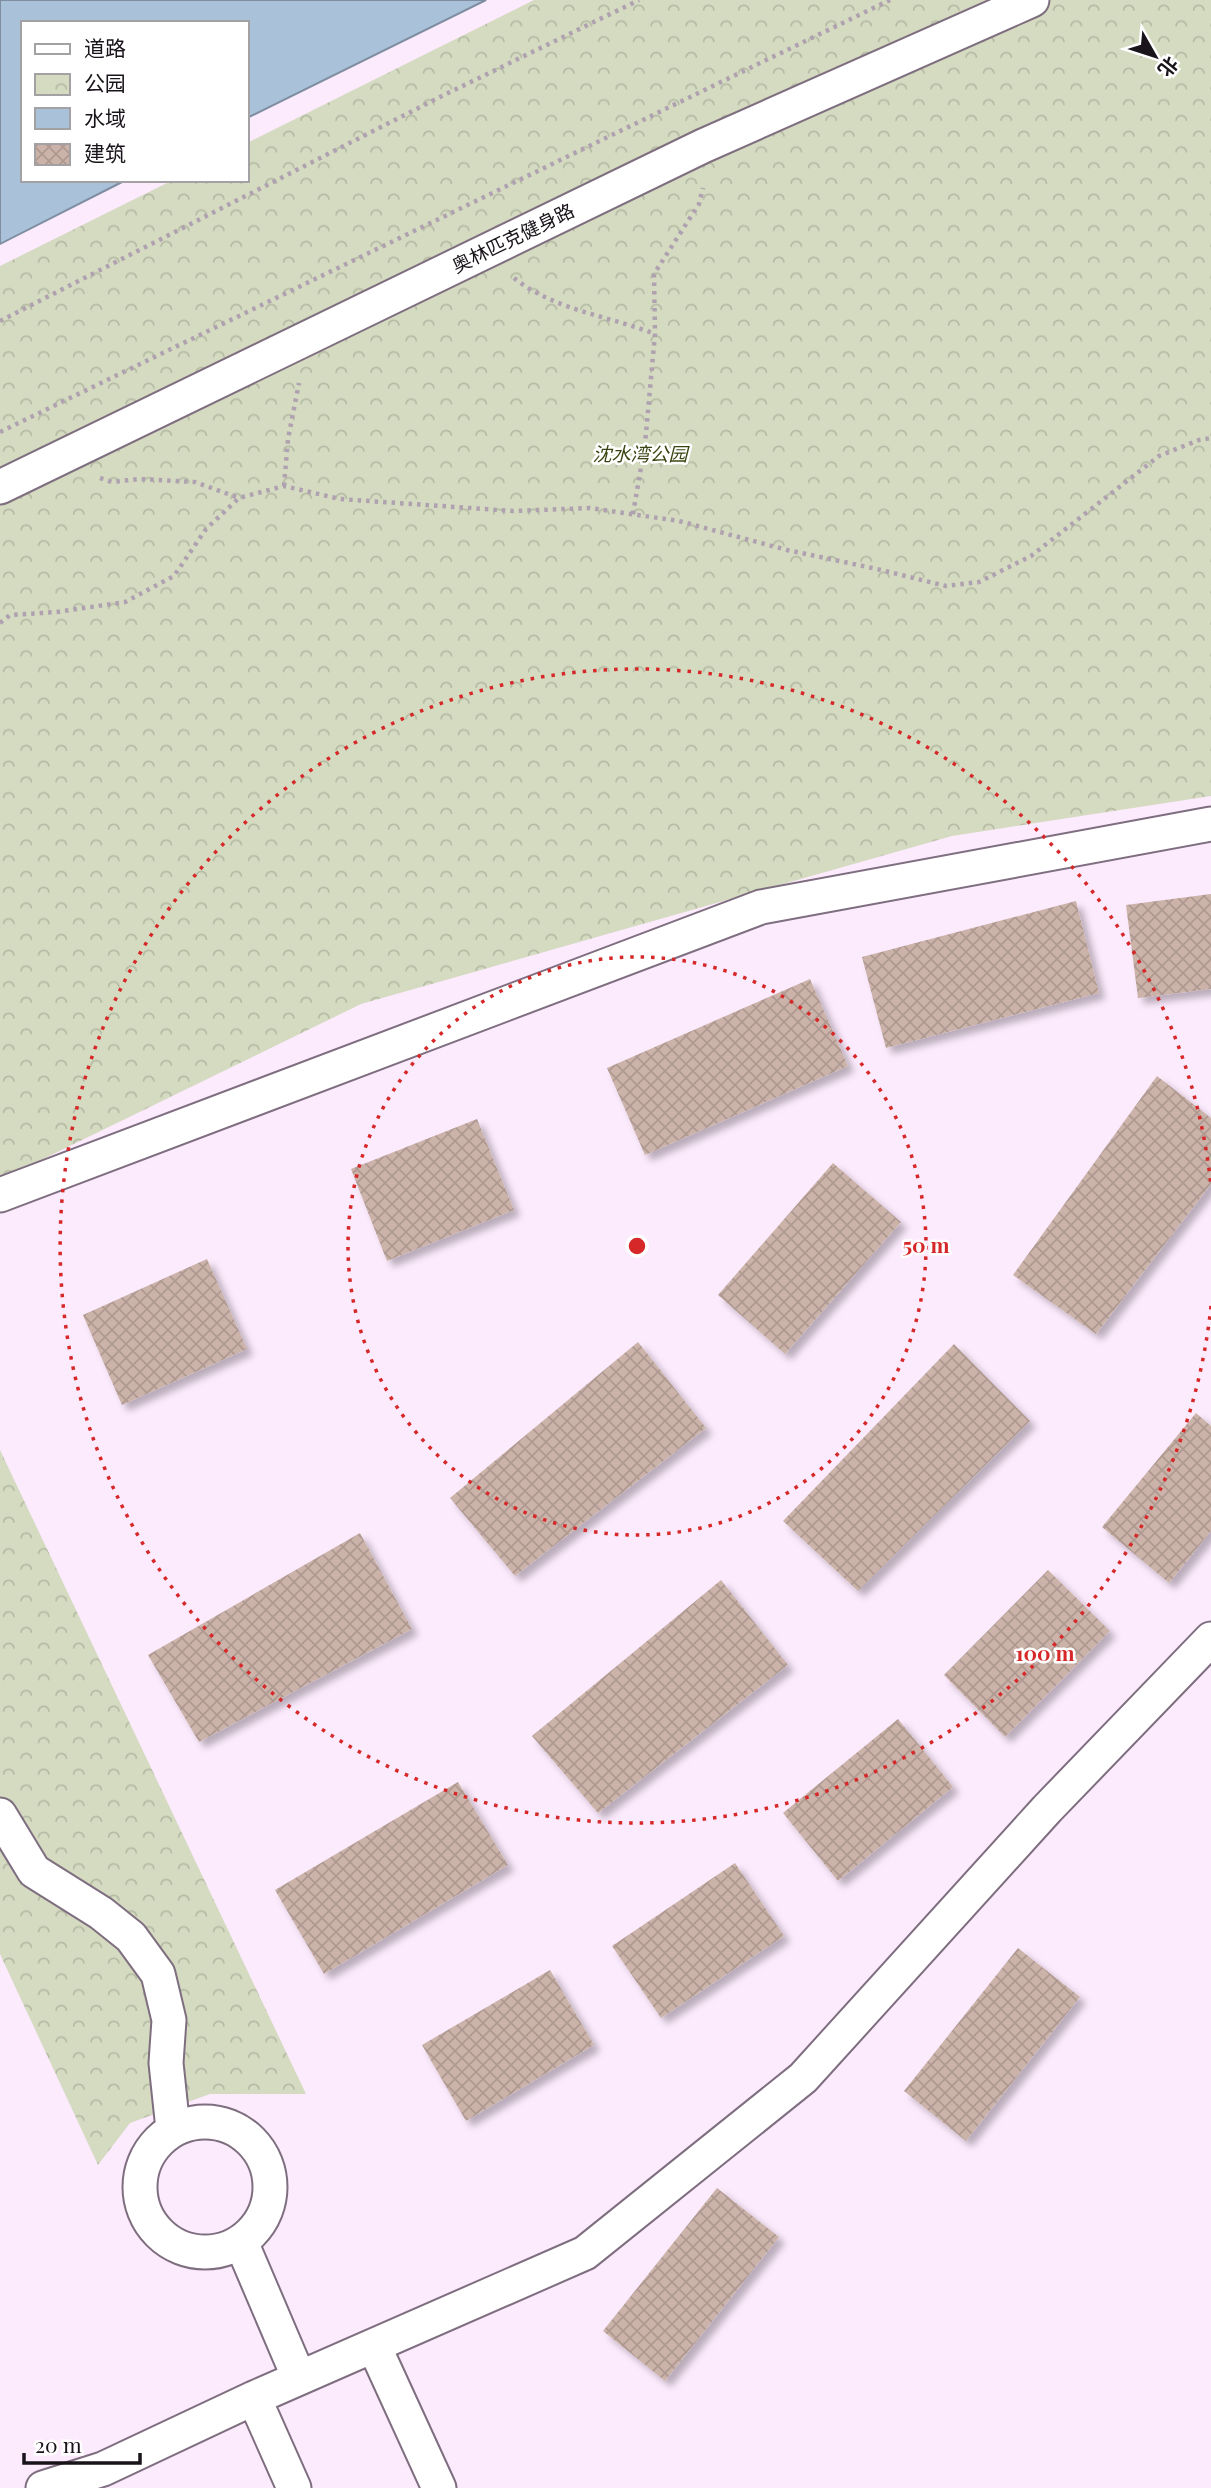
<svg xmlns="http://www.w3.org/2000/svg" width="1211" height="2488" viewBox="0 0 1211 2488" font-family="'Playfair Display','Noto Sans SC',serif">
<defs>
<pattern id="park-crowns" width="20" height="18" patternUnits="userSpaceOnUse" patternTransform="scale(1.75)"><rect width="20" height="18" fill="#d4dbc0"/><path d="M2 6a3 3 0 1 1 6 0M12 15a3 3 0 1 1 6 0" fill="none" stroke="#b5bba4"/></pattern>
<pattern id="building-cross-hatch" width="8" height="8" patternUnits="userSpaceOnUse" patternTransform="scale(1.75)"><rect width="8" height="8" fill="#cbb3a9"/><path d="M0 0l8 8M0 8l8-8" fill="none" stroke="#ae9991"/></pattern>
<filter id="shadow"><feDropShadow dx="6" dy="6" stdDeviation="3.5" flood-color="#0004"/></filter>
</defs>
<rect width="100%" height="100%" fill="#fceafd"/>
<!-- park -->
<path fill="url(#park-crowns)" d="M 534,0 L 1211,0 L 1211,796 L 952,836 L 361,1004 L 0,1180 L 0,266 L 173,180 L 247,180 L 247,143 Z
M 0,1450 L 306,2094 L 210,2094 L 130,2123 L 98,2165 L 0,1954 Z"/>
<!-- water -->
<path fill="#a9c2da" stroke="#7e8ea0" stroke-width="2" d="M 0,0 L 486,0 L 247,118 L 247,23 L 23,23 L 23,180 L 126,180 L 0,244 Z"/>
<!-- building -->
<path fill="url(#building-cross-hatch)" filter="url(#shadow)" d="M 1211,894 L 1211,989 L 1138,998 L 1126,905 Z
M 1076,901 L 1099,993 L 886,1048 L 862,957 Z
M 810,979 L 848,1066 L 645,1155 L 607,1068 Z
M 1157,1076 L 1211,1118 L 1211,1184 L 1096,1334 L 1013,1275 Z
M 477,1119 L 514,1210 L 387,1261 L 351,1169 Z
M 833,1163 L 901,1222 L 785,1354 L 718,1295 Z
M 207,1259 L 247,1349 L 122,1405 L 83,1315 Z
M 638,1342 L 706,1428 L 515,1576 L 450,1498 Z
M 954,1344 L 1030,1421 L 858,1591 L 783,1521 Z
M 1196,1413 L 1211,1426 L 1211,1531 L 1169,1583 L 1102,1527 Z
M 360,1533 L 412,1629 L 199,1742 L 148,1655 Z
M 1048,1570 L 1110,1631 L 1005,1737 L 944,1675 Z
M 721,1580 L 788,1665 L 598,1813 L 532,1736 Z
M 898,1719 L 953,1787 L 838,1881 L 783,1813 Z
M 458,1782 L 508,1865 L 324,1974 L 275,1890 Z
M 735,1863 L 784,1936 L 661,2018 L 612,1946 Z
M 1018,1948 L 1080,1997 L 966,2141 L 904,2091 Z
M 550,1970 L 594,2045 L 466,2121 L 422,2045 Z
M 717,2188 L 779,2237 L 665,2381 L 603,2331 Z"/>
<g fill="none" stroke-linecap="round" stroke-linejoin="round">
<!-- minor casing -->
<g stroke="#7e6e7f" stroke-width="37">
<path id="minor" d="M 0,487 L 703,146 L 1032,0
M 0,1195 L 761,907 L 1211,824
M 0,1815 L 34,1871 L 101,1913 L 131,1937 L 158,1974 L 169,2020 L 166,2063 L 173,2129
M140 2187a65 65 0 1 1 130 0a65 65 0 1 1-130 0Z
M 241,2242 L 299,2378
M 374,2346 L 439,2488
M 254,2398 L 294,2488
M 43,2488 L 103,2469 L 254,2398 L 585,2253 L 803,2078 L 1047,1809 L 1211,1639"/>
</g>
<!-- path -->
<path stroke="#afa1b0" stroke-width="4.5" stroke-dasharray="3.5 5" stroke-linecap="butt" d="M 514,278 C 554,310 609,316 655,334
M 0,321 L 440,97 L 639,0
M 0,432 L 890,0
M 100,478 L 112,482 L 139,479 L 195,482 L 239,498
M 284,486 L 288,439 L 299,383
M 633,514 L 645,444 L 655,334 L 654,274 L 699,204 L 703,188
M 0,623 L 10,615 L 57,612 L 125,602 L 174,576 L 206,529 L 239,498 L 284,486 L 340,499 L 513,511 L 590,508 L 679,521 L 787,550 L 877,569 L 946,586 L 979,582 L 1031,556 L 1159,456 L 1199,440 L 1211,438"/>
<!-- minor -->
<use href="#minor" stroke="#fff" stroke-width="33"/>
</g>
<!-- distance rings -->
<g fill="none" stroke="#d62828" stroke-width="3.5" stroke-dasharray="3.5 7">
<circle cx="637" cy="1246" r="289"/>
<path d="M1211 1306A577 577 0 1 1 1211 1186"/>
</g>
<g text-anchor="middle" stroke-width="5" stroke-linejoin="round" paint-order="stroke">
<!-- street labels -->
<g font-size="19" fill="#19131a" stroke="#fff">
<text transform="translate(513 238) rotate(-26)" y="7">奥林匹克健身路</text>
</g>
<!-- park labels -->
<g font-size="19" font-style="italic" fill="#3a4511" stroke="#fff">
<text x="640" y="461">沈水湾公园</text>
</g>
</g>
<circle cx="637" cy="1246" r="10" fill="#d62828" stroke="#fff" stroke-width="3.5"/>
<g font-size="21" text-anchor="middle" font-weight="bold" fill="#d62828" stroke="#fff" stroke-width="5" stroke-linejoin="round" paint-order="stroke">
<text x="926" y="1253">50 m</text>
<text x="1045" y="1661">100 m</text>
</g>
<!-- legend -->
<rect x="21" y="21" width="228" height="161" fill="#ffffff" stroke="#a3a1a3" stroke-width="2"/>
<rect x="35" y="44" width="35" height="10" fill="#ffffff" stroke="#a3a1a3" stroke-width="2"/>
<text x="84" y="56" font-size="21" fill="#19131a">道路</text>
<rect x="35" y="74" width="35" height="21" fill="url(#park-crowns)" stroke="#a3a1a3" stroke-width="2"/>
<text x="84" y="91" font-size="21" fill="#19131a">公园</text>
<rect x="35" y="108" width="35" height="21" fill="#a9c2da" stroke="#a3a1a3" stroke-width="2"/>
<text x="84" y="126" font-size="21" fill="#19131a">水域</text>
<rect x="35" y="144" width="35" height="21" fill="url(#building-cross-hatch)" stroke="#a3a1a3" stroke-width="2"/>
<text x="84" y="161" font-size="21" fill="#19131a">建筑</text>
<!-- north arrow -->
<g transform="translate(1155 56) rotate(129)" stroke="#ffffff" stroke-width="5" paint-order="stroke">
<path d="M0-5L12 26L0 18L-12 26Z" fill="#19131a"/>
<text y="-10" font-size="19" font-weight="bold" text-anchor="middle" fill="#19131a">北</text>
</g>
<!-- scale -->
<path d="M24 2453v10h116v-10" fill="none" stroke="#19131a" stroke-width="3.5"/>
<text x="35" y="2453" font-size="21" fill="#19131a" stroke="#ffffff" stroke-width="5" paint-order="stroke">20 m</text>
</svg>
